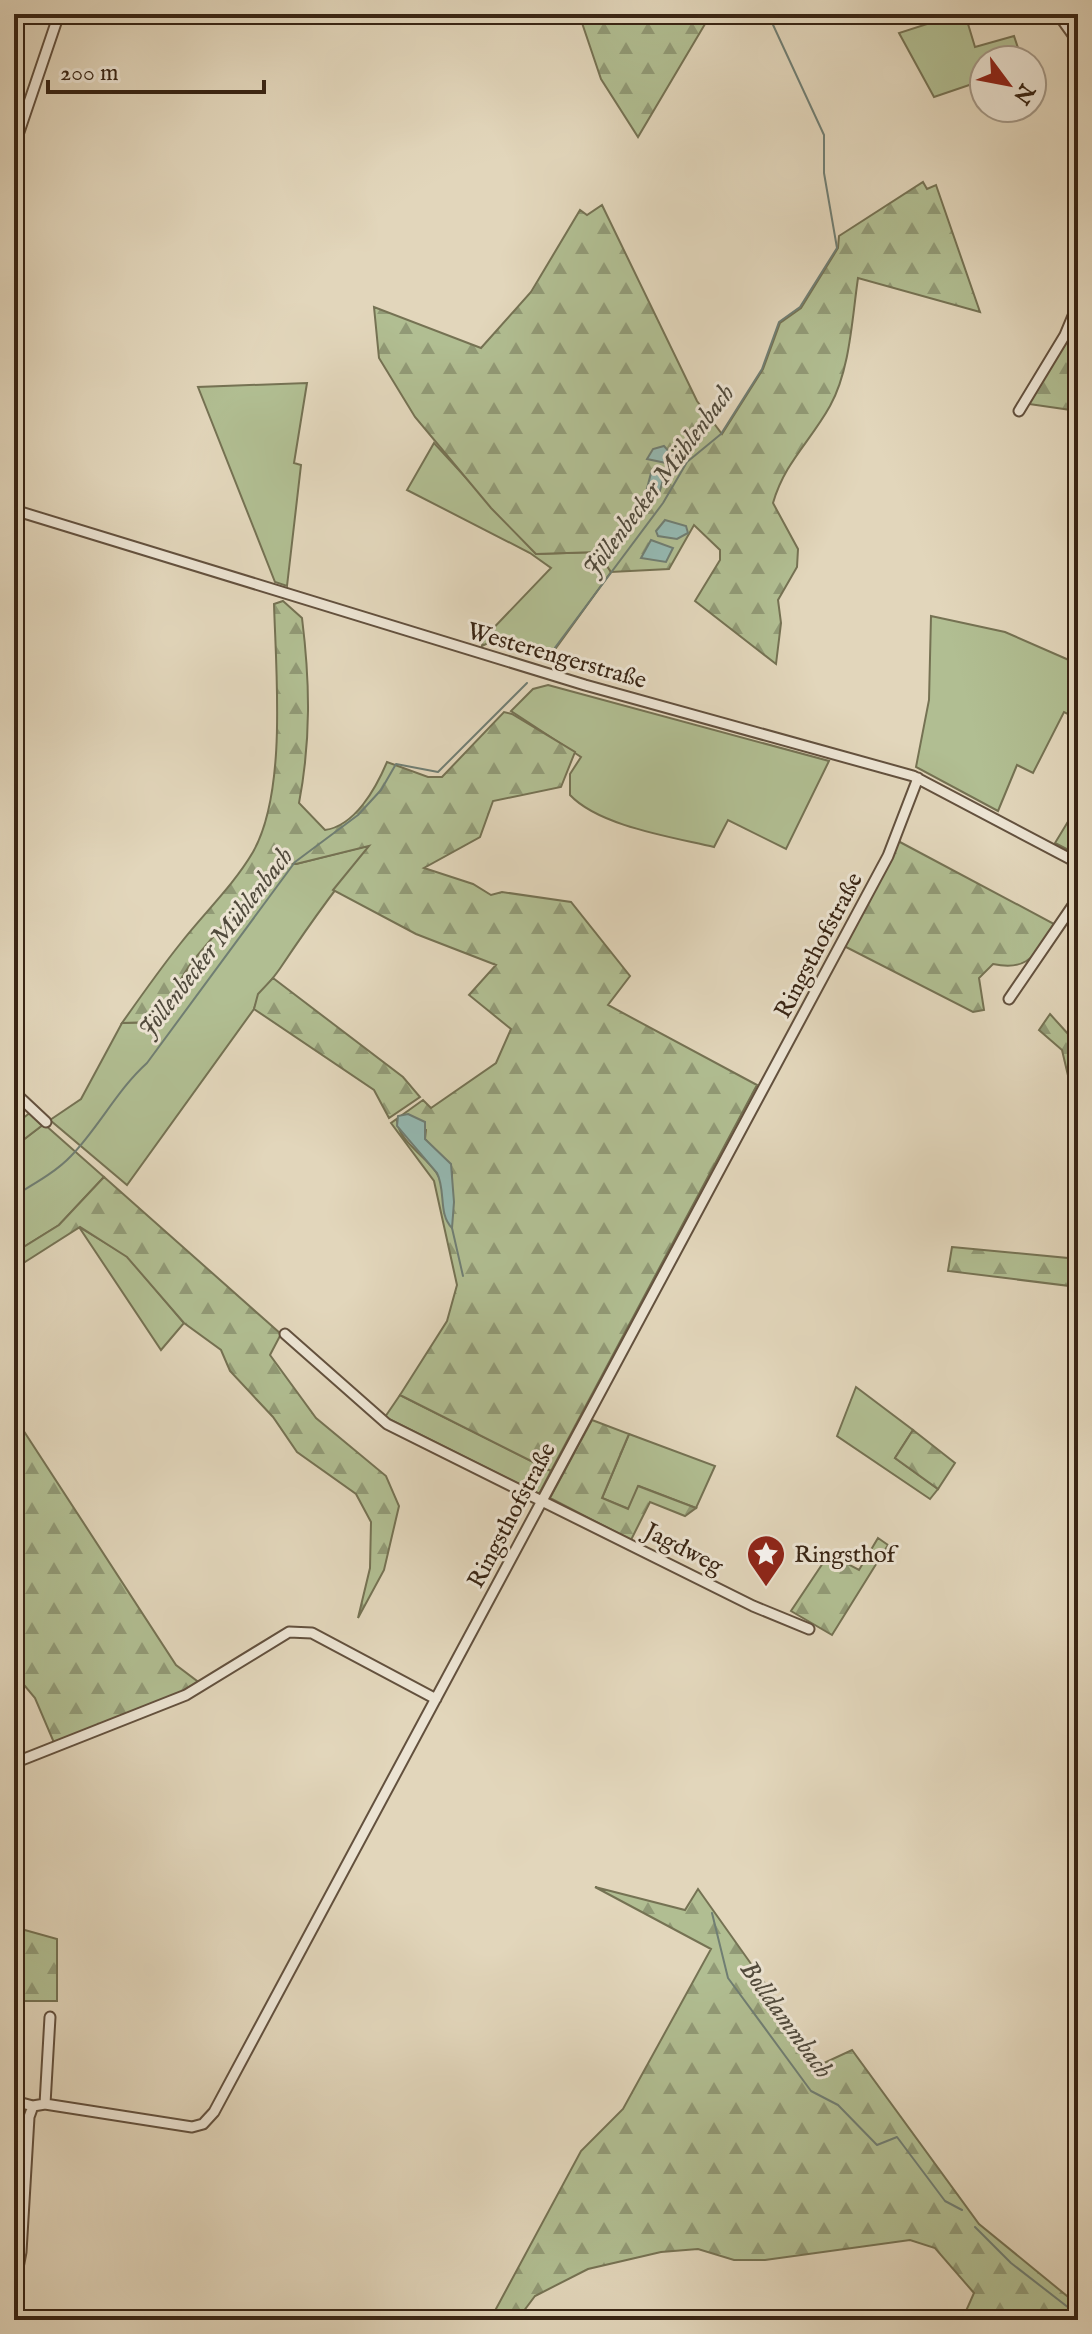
<svg xmlns="http://www.w3.org/2000/svg" width="1092" height="2334" viewBox="0 0 1092 2334" font-family="'IM FELL English',serif">
<defs>
<pattern id="forest-firs" width="22" height="20" patternUnits="userSpaceOnUse" patternTransform="scale(2)"><rect width="22" height="20" fill="#b1be92"/><path d="M5 1l3.5 6h-7zM16 11l3.5 6h-7z" fill="#919a76"/></pattern>
</defs>
<rect width="100%" height="100%" fill="#e2d6bb"/>
<filter id="stains"><feTurbulence type="fractalNoise" baseFrequency=".0025" numOctaves="4"/><feColorMatrix values="0 0 0 0 .2 0 0 0 0 .09 0 0 0 0 .02 0 0 0 .5 -.17"/></filter>
<radialGradient id="worn" r=".72"><stop offset=".6" stop-color="#630" stop-opacity="0"/><stop offset="1" stop-color="#630" stop-opacity=".3"/></radialGradient>
<!-- green -->
<path fill="#b1be92" stroke="#757253" stroke-width="2" d="M 958,14 L 965,14 L 975,47 L 1014,36 L 1022,60 L 984,60 L 984,80 L 934,97 L 899,33 Z
M 307,383 L 294,463 L 301,465 L 287,586 L 275,582 L 198,387 Z
M 434,443 L 536,554 L 598,552 L 611,572 L 548,659 L 490,642 L 482,646 L 483,639 L 551,568 L 530,553 L 407,490 Z
M 931,616 L 1005,632 L 1078,664 L 1078,719 L 1064,712 L 1033,773 L 1017,765 L 998,811 L 916,767 L 929,700 Z
M 548,685 L 829,761 L 786,849 L 728,820 L 714,847 C 672,837 599,826 570,795 L 570,774 L 581,757 L 511,711 L 533,689 Z
M 1078,805 L 1078,855 L 1055,843 Z
M 371,845 C 338,884 309,925 281,967 C 271,982 259,992 254,1009 L 127,1185 L 50,1120 L 81,1099 L 122,1023 L 154,1022 L 191,963 L 277,860 L 296,864 Z
M 44,1124 L 104,1177 L 59,1225 L 14,1253 L 14,1147 Z
M 79,1227 L 127,1256 L 184,1323 L 161,1350 Z
M 856,1387 L 913,1430 L 895,1458 L 938,1489 L 930,1499 L 837,1436 Z
M 400,1395 L 551,1471 L 539,1494 L 385,1417 Z
M 629,1434 L 715,1466 L 696,1508 L 639,1486 L 629,1509 L 602,1498 Z"/>
<!-- forest -->
<path fill="url(#forest-firs)" stroke="#757253" stroke-width="2" fill-rule="evenodd" d="M 579,14 L 697,14 L 708,19 L 638,137 L 601,79 Z
M 923,182 L 927,189 L 936,185 L 980,312 L 858,278 C 852,319 850,370 830,406 C 810,442 785,462 773,503 L 798,549 L 797,567 L 778,600 L 781,623 L 776,664 L 695,601 L 720,560 L 720,550 L 694,525 L 669,569 L 611,572 L 598,552 L 536,554 L 491,508 L 415,417 L 379,358 L 374,307 L 481,348 L 531,292 L 580,210 L 587,215 L 602,205 L 697,401 L 722,434 L 763,369 L 780,323 L 801,308 L 838,248 L 839,236 Z
M 1078,313 L 1078,411 L 1029,404 Z
M 283,601 L 302,618 C 310,682 311,740 299,803 L 325,830 C 355,826 376,788 387,762 L 428,777 L 442,777 L 504,712 L 512,714 L 575,752 L 561,787 L 493,801 L 480,837 L 424,868 L 473,884 L 491,895 L 502,892 L 571,902 L 630,976 L 608,1005 L 757,1085 L 551,1471 L 400,1395 L 447,1321 L 457,1285 L 434,1181 L 391,1123 L 423,1100 L 431,1108 L 496,1063 L 511,1029 L 469,995 L 496,965 L 416,934 L 333,890 L 369,846 L 296,864 L 277,861 L 191,963 L 154,1022 L 122,1023 C 141,996 160,969 180,944 C 204,913 233,886 253,852 C 287,792 276,673 274,604 ZM 397,1121 L 426,1130 L 425,1139 L 452,1172 L 452,1226 C 439,1210 448,1189 436,1172 C 424,1155 400,1142 397,1121 Z
M 898,841 L 1056,925 C 1035,952 1031,972 993,964 L 979,978 L 984,1010 L 973,1012 L 844,946 Z
M 273,978 L 403,1077 L 420,1097 L 389,1118 L 374,1090 L 254,1009 L 258,994 Z
M 1050,1014 L 1078,1045 L 1078,1118 L 1062,1050 L 1039,1030 Z
M 31,1112 L 44,1124 L 14,1147 L 14,1125 Z
M 104,1177 L 281,1334 L 270,1355 L 316,1418 L 386,1476 L 399,1506 L 384,1570 L 358,1618 L 370,1568 L 371,1522 L 356,1494 L 297,1452 L 273,1417 L 230,1371 L 221,1350 L 184,1323 L 127,1257 L 80,1227 L 14,1269 L 14,1253 L 59,1225 Z
M 952,1247 L 1078,1259 L 1078,1287 L 948,1271 Z
M 14,1416 L 176,1665 L 201,1684 L 185,1694 L 55,1745 L 35,1698 L 14,1673 Z
M 592,1420 L 629,1434 L 602,1498 L 628,1509 L 638,1486 L 696,1508 L 685,1516 L 650,1502 L 631,1540 L 550,1498 Z
M 913,1430 L 955,1463 L 938,1489 L 895,1458 Z
M 878,1538 L 888,1545 L 832,1635 L 791,1611 L 829,1554 L 859,1570 Z
M 595,1887 L 685,1910 L 698,1889 L 822,2064 L 852,2050 L 979,2224 L 1078,2305 L 1078,2320 L 962,2320 L 974,2293 L 935,2248 L 910,2240 L 765,2260 L 734,2260 L 698,2249 L 661,2252 L 588,2269 L 535,2296 L 517,2320 L 490,2320 L 581,2151 L 623,2109 L 711,1949 Z
M 14,1927 L 57,1939 L 57,2001 L 14,2001 Z"/>
<!-- water -->
<path fill="#95b9b2" stroke="#707e73" stroke-width="2" d="M 664,446 L 674,457 L 671,464 L 647,459 L 653,449 Z
M 657,468 L 665,473 L 659,494 L 645,496 L 651,473 Z
M 665,520 L 686,526 L 688,533 L 677,539 L 658,536 L 656,531 Z
M 651,540 L 673,548 L 666,562 L 641,558 Z
M 408,1114 L 425,1122 L 425,1139 L 451,1164 L 454,1202 L 452,1228 C 438,1214 446,1191 437,1173 L 397,1126 L 398,1116 Z"/>
<g fill="none" stroke-linecap="round" stroke-linejoin="round">
<!-- stream -->
<path stroke="#707e73" stroke-width="2" d="M 548,657 L 663,503 L 687,462 L 721,434 L 762,369 L 779,322 L 800,307 L 837,248 L 824,173 L 824,135 L 768,14
M 14,1196 C 32,1185 56,1172 71,1156 C 99,1127 117,1090 147,1063 L 295,862 L 358,815 L 381,790 L 396,764 L 438,772 L 527,683
M 452,1228 L 463,1276
M 712,1913 L 728,1978 L 811,2091 L 838,2105 L 877,2145 L 897,2137 L 945,2201 L 962,2210
M 975,2227 L 1011,2263 L 1078,2315"/>
<!-- minor casing -->
<g stroke="#63513e" stroke-width="13">
<path id="minor" d="M 1058,14 L 1078,42
M 19,132 L 59,14
M 1019,411 L 1065,335 L 1078,304
M 14,510 L 585,685 L 913,776 L 1078,863
M 1009,999 L 1078,898
M 14,1092 L 46,1122
M 285,1334 L 387,1424 L 753,1606 L 809,1629
M 14,1763 L 186,1695 L 289,1632 L 312,1633 L 436,1699
M 14,2101 L 33,2106
M 45,2104 L 50,2017
M 14,2289 L 21,2252 L 29,2117 L 33,2106 L 45,2104 L 192,2127 L 203,2124 L 214,2112 L 888,856 L 918,778"/>
</g>
<!-- minor -->
<use href="#minor" stroke="#ece4d3" stroke-width="9"/>
</g>
<!-- icons -->
<defs>
<g id="sight-pin" transform="scale(2)"><path d="M0 17L-7.5 6A9.5 9.5 0 1 1 7.5 6Z" fill="#8f2418" stroke="#ece4d3"/><path d="M0-6L1.8-2.2L6-1.7L2.9 1.2L3.7 5.4L0 3.3L-3.7 5.4L-2.9 1.2L-6-1.7L-1.8-2.2Z" fill="#fff"/></g>
</defs>
<g fill-rule="evenodd">
<use href="#sight-pin" x="766" y="1554"/>
</g>
<g text-anchor="middle" stroke-width="6" stroke-linejoin="round" paint-order="stroke">
<!-- street labels -->
<g font-size="24" fill="#392514" stroke="#ece4d3">
<text transform="translate(557 655) rotate(16)" y="8">Westerengerstraße</text>
<text transform="translate(818 945) rotate(-62)" y="8">Ringsthofstraße</text>
<text transform="translate(511 1515) rotate(-62)" y="8">Ringsthofstraße</text>
<text transform="translate(684 1548) rotate(27)" y="8">Jagdweg</text>
</g>
<!-- poi labels -->
<g font-size="24" fill="#392514" stroke="#ece4d3" text-anchor="start">
<text x="794" y="1562">Ringsthof</text>
</g>
<!-- water labels -->
<g font-size="26" font-style="italic" fill="#504a3c" stroke="#ece4d3">
<text transform="translate(658 480) rotate(-53)" y="9">Jöllenbecker Mühlenbach</text>
<text transform="translate(215 942) rotate(-52)" y="9">Jöllenbecker Mühlenbach</text>
<text transform="translate(787 2019) rotate(54)" y="9">Bolldammbach</text>
</g>
</g>
<!-- margin -->
<rect width="1092" height="2334" fill="none" stroke="#e2d6bb" stroke-width="48"/>
<rect x="16" y="16" width="1060" height="2302" fill="none" stroke="#392514" stroke-width="4"/>
<rect x="24" y="24" width="1044" height="2286" fill="none" stroke="#392514" stroke-width="2"/>
<!-- north arrow -->
<g transform="translate(1008 84) rotate(122)"><circle r="38" fill="#ece4d3" stroke="#a49887" stroke-width="2"/>
<path d="M0-6L14 30L0 20L-14 30Z" fill="#8f2418"/>
<text y="-12" font-size="22" font-weight="bold" text-anchor="middle" fill="#392514">N</text>
</g>
<!-- scale -->
<path d="M48 80v12h216v-12" fill="none" stroke="#392514" stroke-width="4"/>
<text x="60" y="80" font-size="24" fill="#392514" stroke="#ece4d3" stroke-width="6" paint-order="stroke">200 m</text>
<rect width="100%" height="100%" filter="url(#stains)"/>
<rect width="100%" height="100%" fill="url(#worn)"/>
</svg>
